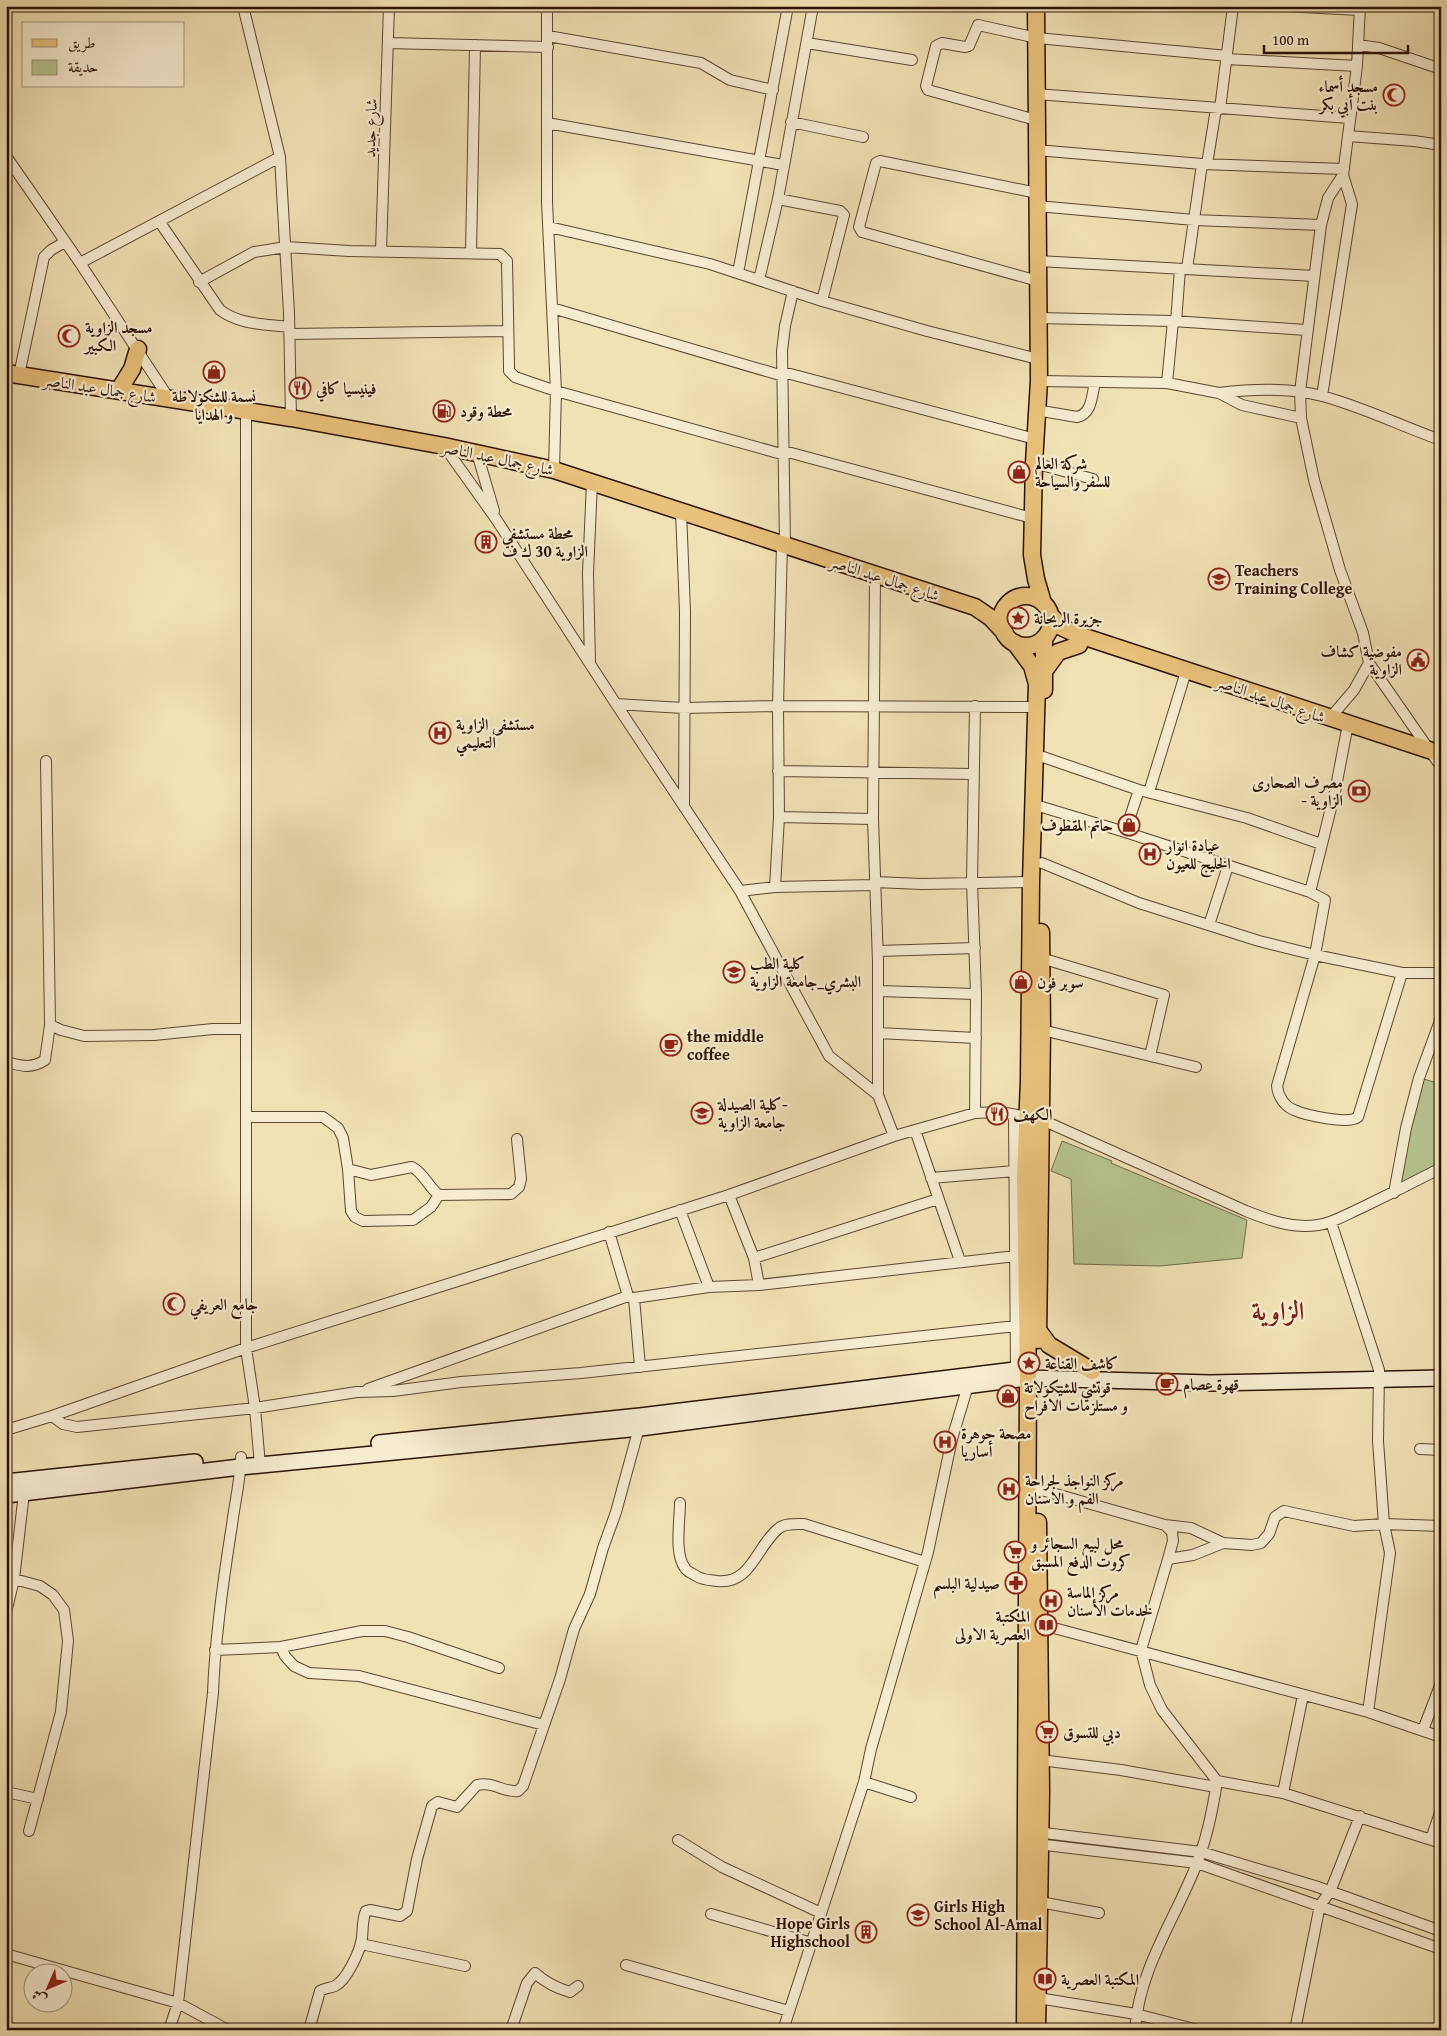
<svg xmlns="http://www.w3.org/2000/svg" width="1447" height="2036" viewBox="0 0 1447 2036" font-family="'Gentium Book Plus',Amiri,serif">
<rect width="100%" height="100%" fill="#f1e2b6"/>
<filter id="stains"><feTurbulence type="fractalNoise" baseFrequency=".004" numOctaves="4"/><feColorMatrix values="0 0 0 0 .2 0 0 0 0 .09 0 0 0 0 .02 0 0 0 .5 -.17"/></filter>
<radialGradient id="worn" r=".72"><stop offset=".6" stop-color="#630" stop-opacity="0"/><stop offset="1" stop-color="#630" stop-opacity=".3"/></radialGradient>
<!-- green -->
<path fill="#b6c491" stroke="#716a4b" d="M 1420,1078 L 1441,1084 L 1441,1168 L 1394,1192 Z
M 1062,1141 L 1112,1161 L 1111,1163 L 1247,1220 L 1242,1258 L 1160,1266 L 1074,1264 L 1071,1179 L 1051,1171 Z"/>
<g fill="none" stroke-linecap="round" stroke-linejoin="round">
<!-- minor casing -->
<g stroke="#5d4531" stroke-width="12">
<path id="minor" d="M 243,6 L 280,157 L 289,313 L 291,418
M 547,6 L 547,202 L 556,391 L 554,470
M 1282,6 L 1360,10
M 548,36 L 701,63 L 730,80 L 773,90
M 388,43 L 548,47
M 807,43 L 912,60
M 1358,45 L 1379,48 L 1441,69
M 1227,59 L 1357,66
M 1036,94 L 1349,118
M 1220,109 L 1233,6
M 1036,120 L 928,90 L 926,86 L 936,46 L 942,43 L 965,47 L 969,46 L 978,25 L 1037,38 L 1228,56
M 791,122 L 863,137
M 547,123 L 783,165
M 1348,136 L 1414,141 L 1441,145
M 1036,150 L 1202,164 L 1344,169
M 6,156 L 80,263 L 170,400
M 1207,164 L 1216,109
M 1343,175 L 1328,198 L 1321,225 L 1300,392 L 1301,418 L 1314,480 L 1340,570 L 1363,633 L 1369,663 L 1437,761
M 1037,193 L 880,161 L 876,163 L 859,227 L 862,232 L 1038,281
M 778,199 L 840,211 L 844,215 L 822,301
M 1037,206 L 1194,220 L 1321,225
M 159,221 L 220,310 C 240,325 265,324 289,327
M 549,227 L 710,264 L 822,301 L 927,331 L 1038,359
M 381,251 L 389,6
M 471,252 L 475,45
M 1038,261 L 1314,276
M 80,263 L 280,157
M 1187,269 L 1202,164
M 738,273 L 788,6
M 759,280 L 778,199 L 813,6
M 199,282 L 254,252 L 286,247 L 349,251 L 500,254 L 507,261 L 509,366 L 509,371 L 515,377 L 556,391 L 785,455
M 552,308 L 783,376
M 1038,318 L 1173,321 L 1306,330
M 1176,322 L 1180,269
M 290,334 L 508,331
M 783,372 L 1035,439
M 19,375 L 44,257 L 51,250 L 65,242
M 1039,381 L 1167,383 L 1219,393 L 1242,405 L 1301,418
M 1167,383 L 1173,321
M 1219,393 C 1252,389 1288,387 1322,396 C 1363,407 1401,426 1441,440
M 1322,396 L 1352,204 L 1343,175 L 1357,66 L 1360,6
M 246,410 L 246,1348 L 255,1408 L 260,1465
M 1036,410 L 1077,417 C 1092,414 1092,395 1095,382
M 444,446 L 496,519 L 616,704 L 740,891 L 829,1056 L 878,1095 L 894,1136
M 784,451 L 1032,518
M 477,453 L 494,511
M 1034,463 L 1093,479
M 681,511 L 685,612 L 684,805
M 785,545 L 782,351 L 785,326 L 793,291
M 875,576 L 873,819 L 878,962 L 878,1095
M 590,663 L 588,573 L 592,482
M 616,704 L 683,708 L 778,706 L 1035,707
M 975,706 L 972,882 L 976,994 L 975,1113
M 1330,718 L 1354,690 L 1369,663
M 1043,757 L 1139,790 L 1247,818 L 1321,844
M 46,761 L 50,1025 L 61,1030 L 84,1036 L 154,1035 L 213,1029 L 246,1029
M 778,771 L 974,774
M 1149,792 L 1184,678
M 1042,807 L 1125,832 L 1310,892 L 1325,900 L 1315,955 L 1277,1086 C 1278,1096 1284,1106 1294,1110 C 1305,1115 1349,1125 1358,1117 L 1402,973
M 779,817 L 873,819
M 1125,832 L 1139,790
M 1042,863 L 1139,903 L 1259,941 L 1315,955 L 1402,973 L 1441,973
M 875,882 L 922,884 L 1031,882
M 775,887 L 779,817 L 778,706 L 782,543
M 740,891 L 775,887 L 875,885
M 1310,892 L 1335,792 L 1348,724
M 1209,925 L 1228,866
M 878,951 L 975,948
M 1041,958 L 1164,995 L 1150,1056
M 878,991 L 976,994
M 1042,1030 L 1196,1067
M 878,1033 L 976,1038
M 6,1062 C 21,1066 32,1069 45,1060 L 50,1025
M 1014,1116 L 1016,1369
M 246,1117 L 323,1117 L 338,1128 L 343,1138 L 348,1169 L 371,1175 L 412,1167 C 424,1173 428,1187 439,1195 L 511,1194 L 519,1187 L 521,1179 L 517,1139
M 915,1130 L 960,1261
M 348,1169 L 351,1211 L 355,1217 L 363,1221 L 413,1220 L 431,1207 L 439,1195
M 931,1178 L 1015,1171
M 1394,1193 L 1406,1128 L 1419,1078 L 1441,1018
M 729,1195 L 754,1258 L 759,1285
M 680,1210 L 709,1287
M 609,1232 L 628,1296
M 754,1258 L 938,1199
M 634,1298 L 640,1367
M 368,1389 L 628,1296 L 634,1298 L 709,1287 L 759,1285 L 1016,1256
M 52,1416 L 63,1424 L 77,1427 L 255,1408 L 357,1392 L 393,1391 L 461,1382 L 581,1373 L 1016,1326
M 6,1430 L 52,1416 L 246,1348 L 729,1195 L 894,1136 L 975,1113 L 1000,1112 L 1040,1119 L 1246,1211 C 1268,1220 1293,1229 1318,1225 C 1333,1223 1347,1214 1361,1208 C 1388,1195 1414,1182 1441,1168
M 1420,1449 L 1441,1450
M 1038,1489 L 1165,1525 L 1172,1532 L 1173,1541 L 1168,1559 L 1141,1650 L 1150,1685 L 1162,1710 L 1217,1781 C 1213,1808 1207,1838 1197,1863 C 1176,1918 1139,1968 1135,2030
M 680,1503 C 680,1520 674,1554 685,1568 C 687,1572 694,1574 698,1577 C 704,1580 710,1580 717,1581 C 751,1585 756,1547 778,1529 C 784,1523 796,1524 804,1524 L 925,1562
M 1165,1525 L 1191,1528 L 1223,1543
M 1168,1559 L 1193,1555 L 1223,1543 L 1252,1545 L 1261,1543 L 1269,1534 L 1275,1517 L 1284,1511 L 1354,1526 L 1384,1524 L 1378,1441 L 1379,1370 L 1331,1222
M 14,1579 L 40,1586 L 53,1595 L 64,1610 L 68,1641 L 61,1712 L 29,1831
M 6,1613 L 14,1579 L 24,1493
M 1039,1624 L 1368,1712 L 1441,1737
M 281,1647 L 285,1656 L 294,1666 L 309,1673 L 359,1676 L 544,1725
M 215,1650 L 281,1647 L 362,1631 L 385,1631 L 408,1637 L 499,1668
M 1368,1712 L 1390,1553 L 1384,1524 L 1441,1526
M 1423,1730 L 1441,1683
M 1040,1760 L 1121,1770 L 1216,1787
M 1217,1781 L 1283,1793 L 1441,1843
M 864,1782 L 911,1797
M 6,1792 L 38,1799
M 1283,1793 L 1303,1695
M 1036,1832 L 1201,1852 L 1315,1886 L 1441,1931
M 1431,1839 L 1441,1810
M 678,1840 L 722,1867 L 821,1913
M 1037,1844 L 1197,1863 L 1441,1949
M 1040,1902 L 1099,1913
M 711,1914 L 812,1943
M 361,1944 L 465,1966
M 6,1954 L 178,2003 L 228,2030
M 626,1965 L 789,2011
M 1032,1997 L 1136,2014 L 1198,2030
M 169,2030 L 178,2003 L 213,1693 C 215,1637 223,1581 232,1525 C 235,1501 240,1483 241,1457
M 309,2030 L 320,1991 C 325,1988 330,1988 335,1986 C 347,1980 360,1951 362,1938 C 363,1930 362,1919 366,1911 L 370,1910 L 400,1916 L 407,1911 L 417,1859 L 432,1806 L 438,1802 L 457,1807 L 477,1785 C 493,1781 504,1793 518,1791 L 523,1786 L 560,1679 L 574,1629 L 590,1594 L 603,1548 L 616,1512 L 640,1424
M 511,2030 L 527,1983 L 535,1973 C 546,1983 556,1988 570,1992 L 578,1986
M 783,2030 L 864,1782 L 871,1749 L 928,1552 L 952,1439 L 969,1382
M 1295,2030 L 1320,1905 L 1330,1892 L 1360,1816"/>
</g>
<!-- secondary casing -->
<g stroke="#2c1105" stroke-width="18">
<path id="secondary" d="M 379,1443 L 640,1416 L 1030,1368
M 6,1482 L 195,1462
M 6,1495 L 240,1467 L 640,1428 L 1028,1378 L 1210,1383 L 1441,1378"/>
</g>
<!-- primary casing -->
<g stroke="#2c1105" stroke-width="19">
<path id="primary" d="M 1036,6 L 1039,381 L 1034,463 L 1032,555 L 1036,579 L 1043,603
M 6,373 L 291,418 L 444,446 L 554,470 L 975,607 L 991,618 L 1005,633
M 119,390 L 132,369 L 138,349
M1001 621a25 25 0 1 1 50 0a25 25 0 1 1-50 0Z
M 1050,615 L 1061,627 L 1076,634 L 1441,754
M 1015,643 L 1032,666 L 1037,684 L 1031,882 L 1029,1080 L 1025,1177 L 1028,1378 L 1025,2030
M 1045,670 L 1058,652 L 1079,645
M 1044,690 L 1044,638
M 1038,1330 L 1049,1345 L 1092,1371
M 1038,1340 L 1042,1030 L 1041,932
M 1037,2030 L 1041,1792 L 1038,1522"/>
</g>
<!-- minor -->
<use href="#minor" stroke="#f6ecd0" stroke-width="10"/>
<!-- secondary -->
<use href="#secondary" stroke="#f6ecd0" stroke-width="15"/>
<!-- primary -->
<use href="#primary" stroke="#e8c17b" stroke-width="16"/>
</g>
<!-- icons -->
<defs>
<g id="mosque-ring" transform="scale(1.125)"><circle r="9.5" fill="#f6ecd0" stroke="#8f2418" stroke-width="1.5"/><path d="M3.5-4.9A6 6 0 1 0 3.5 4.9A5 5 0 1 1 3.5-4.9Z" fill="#8f2418"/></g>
<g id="shop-ring" transform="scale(1.125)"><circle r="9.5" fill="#f6ecd0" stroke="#8f2418" stroke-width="1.5"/><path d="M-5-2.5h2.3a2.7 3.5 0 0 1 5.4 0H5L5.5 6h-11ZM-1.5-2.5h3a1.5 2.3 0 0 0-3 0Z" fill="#8f2418"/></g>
<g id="restaurant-ring" transform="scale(1.125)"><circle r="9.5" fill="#f6ecd0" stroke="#8f2418" stroke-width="1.5"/><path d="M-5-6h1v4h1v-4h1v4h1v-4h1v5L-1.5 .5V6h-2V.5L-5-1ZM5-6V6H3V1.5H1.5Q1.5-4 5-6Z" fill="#8f2418"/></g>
<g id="fuel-ring" transform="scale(1.125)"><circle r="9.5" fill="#f6ecd0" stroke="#8f2418" stroke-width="1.5"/><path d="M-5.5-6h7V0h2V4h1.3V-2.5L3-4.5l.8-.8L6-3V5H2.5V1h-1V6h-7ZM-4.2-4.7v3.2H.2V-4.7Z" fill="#8f2418"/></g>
<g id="building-ring" transform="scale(1.125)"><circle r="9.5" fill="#f6ecd0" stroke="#8f2418" stroke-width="1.5"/><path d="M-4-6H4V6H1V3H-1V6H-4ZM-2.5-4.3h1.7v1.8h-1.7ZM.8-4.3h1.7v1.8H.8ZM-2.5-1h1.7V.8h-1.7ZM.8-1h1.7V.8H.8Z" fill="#8f2418"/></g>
<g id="university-ring" transform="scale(1.125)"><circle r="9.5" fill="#f6ecd0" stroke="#8f2418" stroke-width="1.5"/><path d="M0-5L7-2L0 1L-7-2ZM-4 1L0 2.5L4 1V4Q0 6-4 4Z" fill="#8f2418"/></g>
<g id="sight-ring" transform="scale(1.125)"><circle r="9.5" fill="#f6ecd0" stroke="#8f2418" stroke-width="1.5"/><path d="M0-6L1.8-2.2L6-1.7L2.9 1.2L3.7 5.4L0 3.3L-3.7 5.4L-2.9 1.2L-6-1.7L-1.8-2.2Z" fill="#8f2418"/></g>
<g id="civic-ring" transform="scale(1.125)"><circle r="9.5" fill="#f6ecd0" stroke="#8f2418" stroke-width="1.5"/><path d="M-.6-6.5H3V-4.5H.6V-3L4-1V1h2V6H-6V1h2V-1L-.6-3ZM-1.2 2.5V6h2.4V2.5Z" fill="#8f2418"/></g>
<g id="hospital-ring" transform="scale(1.125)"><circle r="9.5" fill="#f6ecd0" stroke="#8f2418" stroke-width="1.5"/><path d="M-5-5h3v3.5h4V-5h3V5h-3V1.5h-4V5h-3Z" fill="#8f2418"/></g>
<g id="bank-ring" transform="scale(1.125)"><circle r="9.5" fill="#f6ecd0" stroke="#8f2418" stroke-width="1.5"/><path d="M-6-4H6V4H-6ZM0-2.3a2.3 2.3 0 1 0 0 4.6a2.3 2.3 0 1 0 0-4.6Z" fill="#8f2418"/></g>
<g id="cafe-ring" transform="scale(1.125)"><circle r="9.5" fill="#f6ecd0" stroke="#8f2418" stroke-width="1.5"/><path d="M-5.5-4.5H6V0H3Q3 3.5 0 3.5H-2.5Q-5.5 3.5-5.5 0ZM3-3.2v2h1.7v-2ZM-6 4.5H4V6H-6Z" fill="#8f2418"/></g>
<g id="supermarket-ring" transform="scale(1.125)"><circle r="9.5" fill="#f6ecd0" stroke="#8f2418" stroke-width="1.5"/><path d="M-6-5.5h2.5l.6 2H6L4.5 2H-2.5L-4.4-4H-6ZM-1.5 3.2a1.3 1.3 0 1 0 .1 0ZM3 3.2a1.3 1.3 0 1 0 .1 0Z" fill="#8f2418"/></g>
<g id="pharmacy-ring" transform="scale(1.125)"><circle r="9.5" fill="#f6ecd0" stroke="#8f2418" stroke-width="1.5"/><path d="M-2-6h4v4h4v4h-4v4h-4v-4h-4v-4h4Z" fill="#8f2418"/></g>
<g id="library-ring" transform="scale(1.125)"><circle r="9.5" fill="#f6ecd0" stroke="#8f2418" stroke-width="1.5"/><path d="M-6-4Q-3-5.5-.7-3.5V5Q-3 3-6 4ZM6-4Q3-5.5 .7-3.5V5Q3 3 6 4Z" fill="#8f2418"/></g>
<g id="school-ring" transform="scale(1.125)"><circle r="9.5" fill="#f6ecd0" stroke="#8f2418" stroke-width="1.5"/><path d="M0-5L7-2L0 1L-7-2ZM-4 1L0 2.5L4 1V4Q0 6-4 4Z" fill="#8f2418"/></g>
</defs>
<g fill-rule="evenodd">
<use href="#mosque-ring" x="1394" y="95"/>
<use href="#mosque-ring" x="69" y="336"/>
<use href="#shop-ring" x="214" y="372"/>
<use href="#restaurant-ring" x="300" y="388"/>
<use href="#fuel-ring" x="444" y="411"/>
<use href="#shop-ring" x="1019" y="472"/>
<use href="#building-ring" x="486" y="542"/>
<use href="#university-ring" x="1219" y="579"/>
<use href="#sight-ring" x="1018" y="618"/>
<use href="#civic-ring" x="1418" y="660"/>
<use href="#hospital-ring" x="440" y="733"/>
<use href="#bank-ring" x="1359" y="791"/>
<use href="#shop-ring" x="1129" y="825"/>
<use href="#hospital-ring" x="1150" y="854"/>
<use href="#university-ring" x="734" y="972"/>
<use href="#shop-ring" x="1021" y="982"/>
<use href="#cafe-ring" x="671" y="1045"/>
<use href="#university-ring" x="702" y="1113"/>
<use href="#restaurant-ring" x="997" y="1114"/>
<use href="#mosque-ring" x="174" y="1304"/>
<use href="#sight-ring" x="1029" y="1363"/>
<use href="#cafe-ring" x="1167" y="1384"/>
<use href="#shop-ring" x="1008" y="1396"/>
<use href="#hospital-ring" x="945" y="1442"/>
<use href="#hospital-ring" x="1009" y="1489"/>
<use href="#supermarket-ring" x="1015" y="1552"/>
<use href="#pharmacy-ring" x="1016" y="1583"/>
<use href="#hospital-ring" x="1051" y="1601"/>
<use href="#library-ring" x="1046" y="1625"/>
<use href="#supermarket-ring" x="1047" y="1732"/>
<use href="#school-ring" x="918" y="1915"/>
<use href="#building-ring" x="866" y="1932"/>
<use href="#library-ring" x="1045" y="1979"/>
</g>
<g text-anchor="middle" stroke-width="4.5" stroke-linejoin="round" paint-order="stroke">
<!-- poi labels -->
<g font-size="16" font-weight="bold" fill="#2c1105" stroke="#f6ecd0" text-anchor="start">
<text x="1378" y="92" text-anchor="end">مسجد أسماء<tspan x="1378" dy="18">بنت أبي بكر</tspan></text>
<text x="85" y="333">مسجد الزاوية<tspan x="85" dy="18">الكبير</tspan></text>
<text x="316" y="394">فينيسيا كافي</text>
<text x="214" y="402" text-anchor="middle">نسمة للشكولاطة<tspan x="214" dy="18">و الهدايا</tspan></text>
<text x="460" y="417">محطة وقود</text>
<text x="1035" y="469">شركة العالم<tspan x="1035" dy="18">للسفر والسياحة</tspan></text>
<text x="502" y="539">محطة مستشفي<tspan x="502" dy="18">الزاوية 30 ك ف</tspan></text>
<text x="1235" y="576">Teachers<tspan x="1235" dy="18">Training College</tspan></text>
<text x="1034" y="624">جزيرة الريحانة</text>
<text x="1402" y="657" text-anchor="end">مفوضية كشاف<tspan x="1402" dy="18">الزاوية</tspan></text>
<text x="456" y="730">مستشفى الزاوية<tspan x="456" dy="18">التعليمي</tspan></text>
<text x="1343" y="788" text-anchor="end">مصرف الصحارى<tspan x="1343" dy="18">- الزاوية</tspan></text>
<text x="1113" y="831" text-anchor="end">حاتم المقطوف</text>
<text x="1166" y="851">عيادة انوار<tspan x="1166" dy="18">الخليج للعيون</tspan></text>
<text x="750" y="969">كلية الطب<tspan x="750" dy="18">البشري_جامعة الزاوية</tspan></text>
<text x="1037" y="988">سوبر فون</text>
<text x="687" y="1042">the middle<tspan x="687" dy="18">coffee</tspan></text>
<text x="718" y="1110">كلية الصيدلة-<tspan x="718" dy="18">جامعة الزاوية</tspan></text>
<text x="1013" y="1120">الكهف</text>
<text x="190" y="1310">جامع العريفي</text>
<text x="1045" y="1369">كاشف القناعة</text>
<text x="1183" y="1390">قهوة عصام</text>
<text x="1024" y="1393">قوتشي للشيكولاتة<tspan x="1024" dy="18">و مستلزمات الافراح</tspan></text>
<text x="961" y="1439">مصحة جوهرة<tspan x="961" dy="18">أساريا</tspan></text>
<text x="1025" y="1486">مركز النواجذ لجراحة<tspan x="1025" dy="18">الفم و الاسنان</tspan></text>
<text x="1031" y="1549">محل لبيع السجائر و<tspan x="1031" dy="18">كروت الدفع المسبق</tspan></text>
<text x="1000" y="1589" text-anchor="end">صيدلية البلسم</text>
<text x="1067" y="1598">مركز الماسة<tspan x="1067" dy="18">لخدمات الأسنان</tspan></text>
<text x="1030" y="1622" text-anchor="end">المكتبة<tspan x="1030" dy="18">العصرية الاولى</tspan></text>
<text x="1063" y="1738">دبي للتسوق</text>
<text x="934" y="1912">Girls High<tspan x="934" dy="18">School Al-Amal</tspan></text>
<text x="850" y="1929" text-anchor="end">Hope Girls<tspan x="850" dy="18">Highschool</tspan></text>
<text x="1061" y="1985">المكتبة العصرية</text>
</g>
<!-- street labels -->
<g font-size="16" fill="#2c1105" stroke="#f6ecd0">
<text transform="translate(370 128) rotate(-88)" y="6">شارع جديد</text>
<text transform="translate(100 388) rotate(9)" y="6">شارع جمال عبد الناصر</text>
<text transform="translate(498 458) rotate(12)" y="6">شارع جمال عبد الناصر</text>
<text transform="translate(885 578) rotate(18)" y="6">شارع جمال عبد الناصر</text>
<text transform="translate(1271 699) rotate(19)" y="6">شارع جمال عبد الناصر</text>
</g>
<!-- town labels -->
<g font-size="26" font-weight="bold" fill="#7a1f14" stroke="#f6ecd0">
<text x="1278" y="1320">الزاوية</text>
</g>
</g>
<!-- margin -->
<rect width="1447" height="2036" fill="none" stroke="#f1e2b6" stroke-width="25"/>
<rect x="8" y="8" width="1432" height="2021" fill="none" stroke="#2c1105" stroke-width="2.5"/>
<rect x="12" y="12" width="1422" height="2011" fill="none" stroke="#2c1105"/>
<!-- legend -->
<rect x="22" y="22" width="162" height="65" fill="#f6ecd0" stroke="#a5947f"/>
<rect x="32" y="39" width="25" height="8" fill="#e8c17b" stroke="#a5947f"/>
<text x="68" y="48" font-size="15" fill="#2c1105">طريق</text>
<rect x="32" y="60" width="25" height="15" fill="#b6c491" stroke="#a5947f"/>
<text x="68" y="72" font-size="15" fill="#2c1105">حديقة</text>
<!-- north arrow -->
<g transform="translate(48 1988) rotate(225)"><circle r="24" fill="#f6ecd0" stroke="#a5947f"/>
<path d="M0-4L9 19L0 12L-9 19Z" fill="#8f2418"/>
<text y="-8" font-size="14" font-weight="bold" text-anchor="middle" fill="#2c1105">ش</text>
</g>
<!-- scale -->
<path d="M1264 45v8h144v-8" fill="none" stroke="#2c1105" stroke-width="2.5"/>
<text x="1272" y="45" font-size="15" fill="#2c1105" stroke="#f6ecd0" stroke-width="4" paint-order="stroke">100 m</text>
<rect width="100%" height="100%" filter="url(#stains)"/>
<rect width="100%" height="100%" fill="url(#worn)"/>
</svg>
